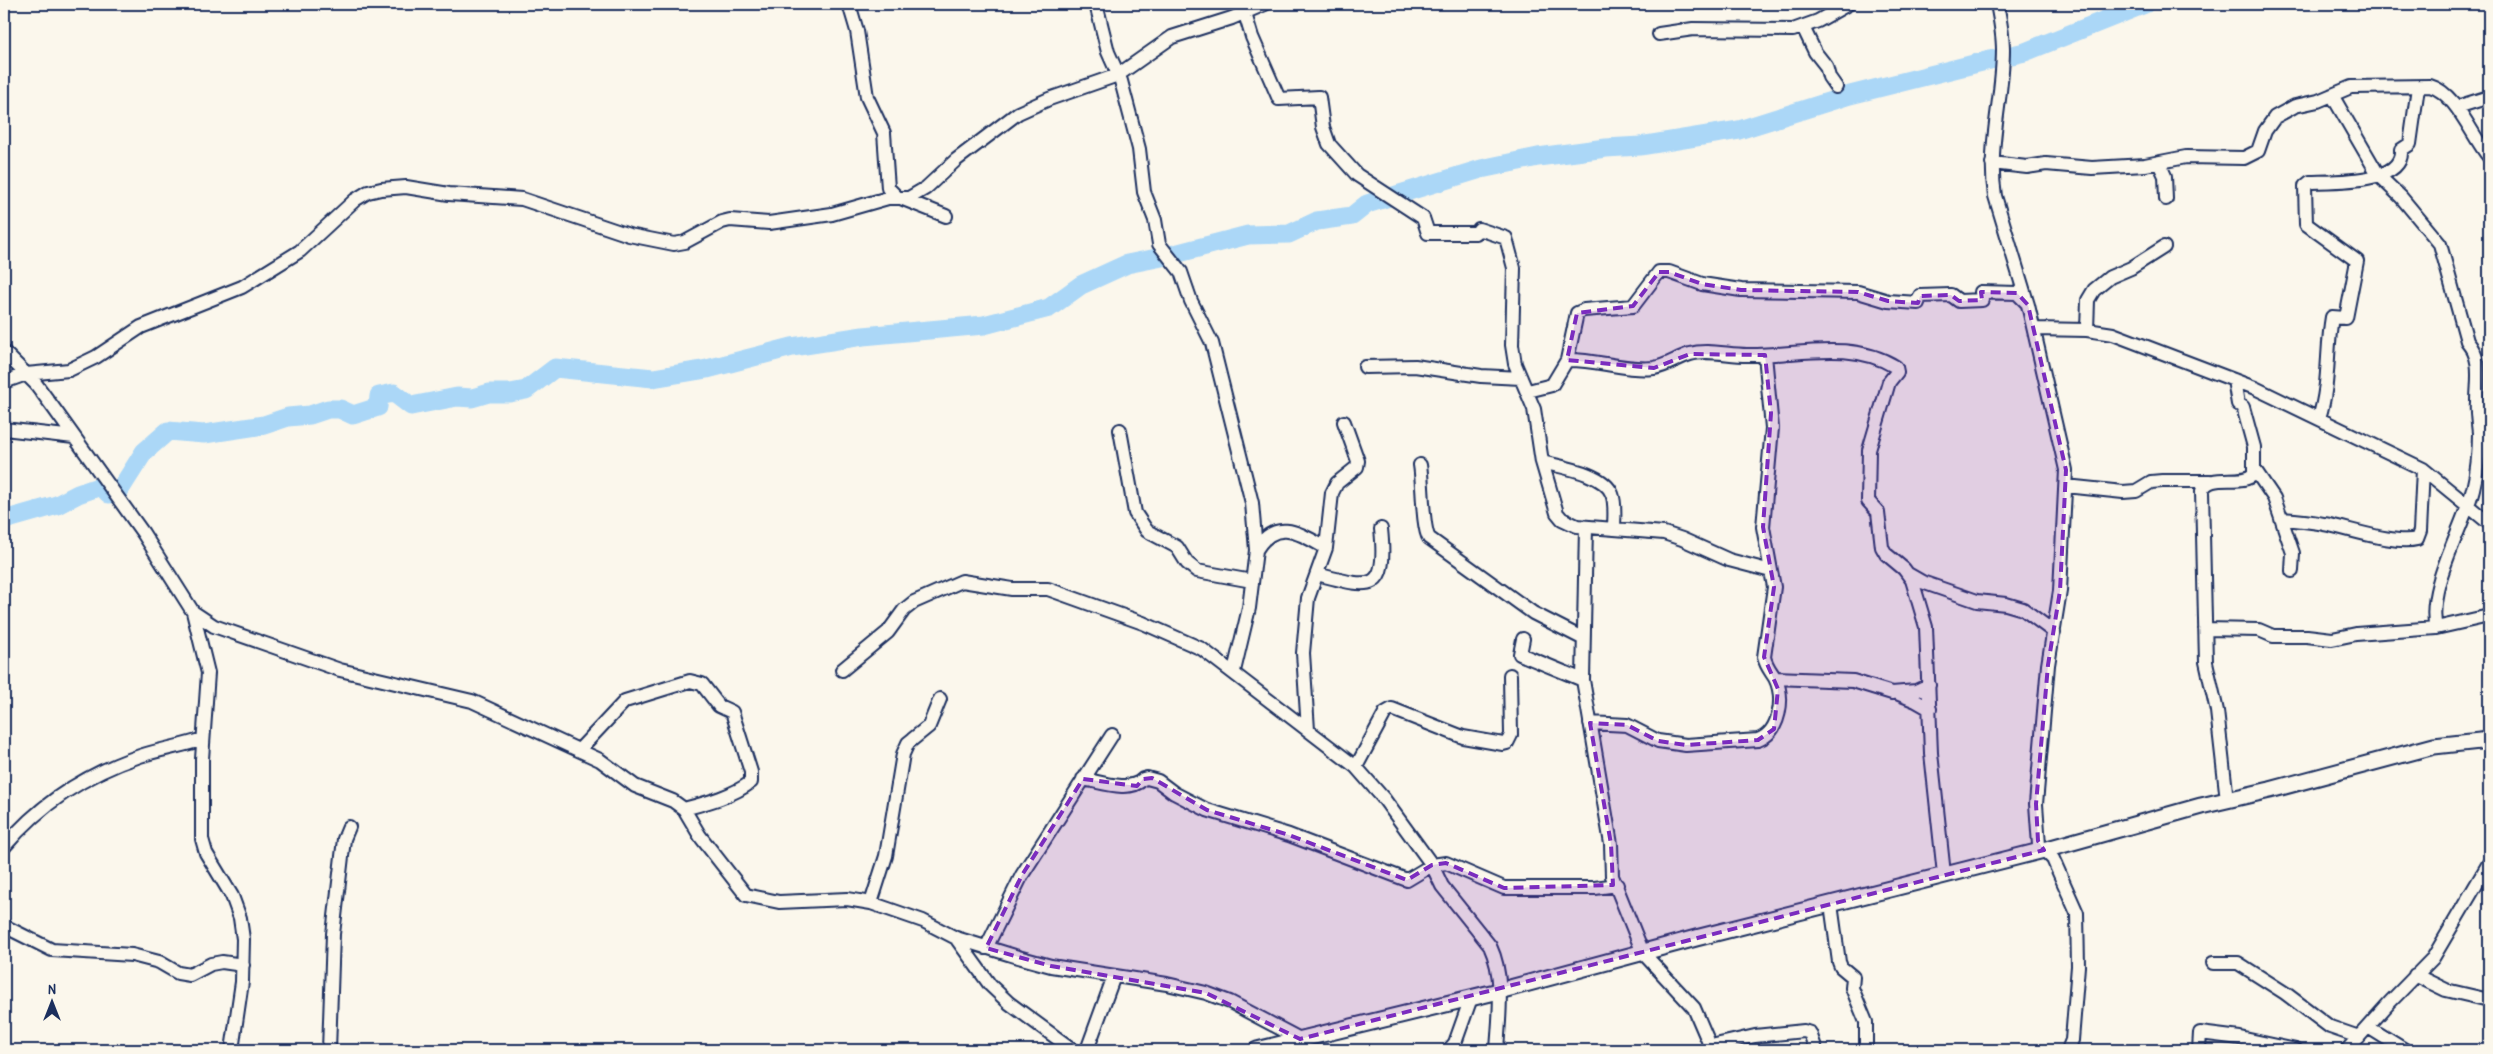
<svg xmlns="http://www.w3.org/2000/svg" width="2493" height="1054" viewBox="0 0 2493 1054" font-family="'Patrick Hand',sans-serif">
<rect width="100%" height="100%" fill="#fbf7ec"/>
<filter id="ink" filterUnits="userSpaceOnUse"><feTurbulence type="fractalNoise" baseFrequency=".02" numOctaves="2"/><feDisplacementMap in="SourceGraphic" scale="10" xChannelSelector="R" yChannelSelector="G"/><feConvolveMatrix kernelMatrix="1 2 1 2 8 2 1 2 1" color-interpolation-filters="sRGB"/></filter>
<g filter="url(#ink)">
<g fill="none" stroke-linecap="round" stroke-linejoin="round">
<!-- river -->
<path stroke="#abd7f7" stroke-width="19" d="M 2012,55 L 2025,52 L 2145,4
M 118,493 L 144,452 L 168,431 L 204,434 L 264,425 L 288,417 L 310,415 L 328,409 L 340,409 L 353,415 L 378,407 L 379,396 L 394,393 L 411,406 L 457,397 L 472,398 L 489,393 L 510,393 L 526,390 L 555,368 L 653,378 L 707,369 L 792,347 L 863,336 L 984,325 L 1049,308 L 1081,285 L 1127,264 L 1167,256 L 1248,235 L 1289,234 L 1317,221 L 1352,216 L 1367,204 L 1481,169 L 1538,157 L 1606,148 L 1640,146 L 1739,130 L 1850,95 L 1994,59
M 4,520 L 57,505 L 78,494 L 101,486 L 109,494"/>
<!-- minor casing -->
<g stroke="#1b2f5e" stroke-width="16">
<path id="minor" d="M 849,4 L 857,31 L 867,97 L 884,133 L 888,188 L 897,197
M 1096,4 L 1108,52 L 1121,81 L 1139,149 L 1144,192 L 1155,220 L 1159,244 L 1181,272 L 1191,301 L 1212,343 L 1252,503 L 1256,550 L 1249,608 L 1234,671
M 1242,4 L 1252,37 L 1279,99 L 1319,97 L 1323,127 L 1329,144 L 1357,175 L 1423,218 L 1428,233 L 1476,233 L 1479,229 L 1506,238 L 1514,268 L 1512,345 L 1515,364 L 1534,409 L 1542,462 L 1557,513 L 1562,519 L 1577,526 L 1664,533 L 1682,539 L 1729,560 L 1771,571
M 1997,4 C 2000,19 2003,34 2003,50 C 2003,99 1987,146 1995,196 L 2028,305 L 2066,470 L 2060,591 L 2048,665 L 2036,804 L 2039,845 L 2053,859 L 2077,913 L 2078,966 L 2072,1040 L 2068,1050
M 1803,27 L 1815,52 L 1826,66 L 1829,77 L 1836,87
M 1659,34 L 1693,29 L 1793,30 L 1818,21 L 1848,4
M 2332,95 L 2379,176 L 2401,197 L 2440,244 L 2467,341 C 2483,360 2477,379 2477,402 C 2476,412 2478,422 2479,433 C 2479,450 2477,473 2473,489 C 2463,529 2426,588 2436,628
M 2457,107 L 2489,97
M 1992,163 L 2027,167 L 2046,164 L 2092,168 L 2145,165 L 2186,157 L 2244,158 L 2258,151 L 2265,131 L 2275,117 L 2295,106 L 2318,101 L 2351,87 L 2430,86 C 2456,93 2471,135 2489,157
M 2159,163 L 2165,176 L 2166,199
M 903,199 L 946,216
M 2034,329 L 2087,330 L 2113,334 L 2255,388 L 2423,469 L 2489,523
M 2087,330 L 2088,300 L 2094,290 L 2110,277 L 2131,268 L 2164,247
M 4,352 L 36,384 L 55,410 L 143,533 L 193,612 L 214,626 L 340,670 L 472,701 L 600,760 L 635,786 L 673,801 L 684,809 L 700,836 L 746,895 L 779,902 L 847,899 L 871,903 L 923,921 L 956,938 L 1018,957 L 1051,966 L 1167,984 L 1206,993 L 1230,1002 L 1300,1039
M 1567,360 C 1596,359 1624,371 1654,368 C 1667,366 1677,358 1690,354 C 1707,349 1728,355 1747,355 C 1797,356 1850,339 1896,367 L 1897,372 L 1889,382 L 1869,450 L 1868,501 L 1878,512 L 1882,547 L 1886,554 L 1904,569 L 1912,580 L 1926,627 L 1931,753 L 1944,874
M 1365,367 L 1415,366 L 1481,376 L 1521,378
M 4,382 L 26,374 L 69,370 L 96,357 L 141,327 L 242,287 L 300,251 L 355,200 L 368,192 L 381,189 L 406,187 L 449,194 L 522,199 L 629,235 L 674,244 L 685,242 L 722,222 L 730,220 L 769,223 L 832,214 L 888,198 L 909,198 L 926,188 L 956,160 L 1018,113 L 1049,99 L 1118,75 L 1172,37 L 1232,18 L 1265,4
M 1528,391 L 1552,385 L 1567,360 L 1577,313 L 1584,310 L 1633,306 L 1659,272 L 1669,272 L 1702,284 L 1741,290 L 1858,292 L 1888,301 L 1918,303 L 1920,296 L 1951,295 L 1959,301 L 1982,300 L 1981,292 L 2017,293 L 2027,303
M 2319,418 C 2330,384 2326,351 2332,317 L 2346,318 L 2357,261 L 2306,224 L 2305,186 L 2310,182 C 2334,181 2404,184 2401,150 L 2410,144 L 2418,87
M 4,429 L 74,437
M 1120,430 L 1135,513 L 1147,531 L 1177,547 L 1187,563 L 1197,571 L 1252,581
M 1542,462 C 1561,467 1604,473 1612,494 C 1616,504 1614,518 1614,529
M 1420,465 C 1423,481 1422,527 1429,538 L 1533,613 L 1582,638
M 2255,470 L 2274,498 L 2293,553 L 2292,571
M 2066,486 L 2123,492 L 2136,491 L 2151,482 L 2162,481 L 2210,481
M 2281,519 C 2296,520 2310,521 2324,524 C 2348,528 2394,545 2417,539 L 2420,531 L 2423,469
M 1586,527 L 1583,680 L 1611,844 L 1612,876 L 1643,953 L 1694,1008 L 1712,1050
M 1256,550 C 1276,517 1299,533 1326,548
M 1317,574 C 1370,588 1388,595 1381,529
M 1908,574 L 1922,582 L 1977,601 L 2006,604 L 2023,609 L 2054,632
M 193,612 L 208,673 L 202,759 L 202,839 L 206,853 L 232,896 L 240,918 L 243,939 L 242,982 L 232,1050
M 2205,629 L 2259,630 L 2273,636 L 2307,636 L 2332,639 L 2356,634 L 2436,628 L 2489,616
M 1523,639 L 1520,654 L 1583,680
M 842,670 L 888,632 L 904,610 L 914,602 L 962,581 L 1012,589 L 1048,589 L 1143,623 L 1202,649 L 1356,767 L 1384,799 L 1432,865 L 1442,886 L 1490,946 C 1505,978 1499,1016 1497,1050
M 1775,678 L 1853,681 L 1892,693 L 1916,691 L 1929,685
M 1899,694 L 1916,701 L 1930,709
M 1590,723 L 1627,725 L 1658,741 L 1686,745 L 1758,740 C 1780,732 1785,698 1775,678 C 1770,670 1766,666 1764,657 L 1774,587 L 1763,527 L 1772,428 L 1765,355
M 1308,730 L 1303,653 L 1308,598 L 1326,548 L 1332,493 L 1337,483 L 1357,467 L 1358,461 L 1344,422
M 579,750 L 625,701 L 690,681 L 702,684 L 719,706 L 732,712 L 751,772 L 751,782 C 733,796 706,803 684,809
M 1356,767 L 1385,713 L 1392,709 L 1463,737 L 1503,744 L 1507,743 L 1511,735 L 1510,675
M 1083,779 C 1101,782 1130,793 1143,779 L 1147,778 L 1158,781 L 1174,793 L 1207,810 L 1289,835 L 1407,880 L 1432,865 L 1446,863 L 1504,888 L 1595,888 L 1617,885
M 2227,800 L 2217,711 L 2206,662 L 2202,491 C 2209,471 2241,487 2254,474 L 2254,447 L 2243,407 L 2238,404 L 2234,380
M 4,847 C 40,804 86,774 140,756 C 161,749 183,746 203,739
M 871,903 L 886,856 L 903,754 L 908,743 L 929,726 L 940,699
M 1831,904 L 1839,962 L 1841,967 L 1853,977 L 1852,988 L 1866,1022 L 1866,1050
M 4,926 L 52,950 L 132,955 L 159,962 L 178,973 L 190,975 L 211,964 L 222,962 L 243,965
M 956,938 L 990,985 L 1009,1003 L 1073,1050
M 986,948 L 1022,875 L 1112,735
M 2213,963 L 2238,963 L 2285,993 L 2330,1027 L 2359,1037
M 2415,975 L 2446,990 L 2489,1000
M 2368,1027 L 2405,1050
M 1711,1046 L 1755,1036 L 1804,1031 L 1810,1033 L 1816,1050
M 329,1050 L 333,934 L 344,839 L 349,827
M 1087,1050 L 1114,976
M 1449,1050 L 1455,1043 L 1471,998
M 2199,1050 L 2200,1033 L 2240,1038 L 2296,1050
M 2347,1050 L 2390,1002 L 2433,958 L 2489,863"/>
</g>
<!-- tertiary casing -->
<g stroke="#1b2f5e" stroke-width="19">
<path id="tertiary" d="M 1257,1050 L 1499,991 L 1696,938 L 2044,850 L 2201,806 L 2270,790 L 2434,746 L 2489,740"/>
</g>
<!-- minor -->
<use href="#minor" stroke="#fbf7ec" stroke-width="12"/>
<!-- tertiary -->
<use href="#tertiary" stroke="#fbf7ec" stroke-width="15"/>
</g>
</g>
<!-- marked area -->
<path fill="#7b2cbf" fill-opacity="0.2" stroke="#7b2cbf" stroke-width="4" stroke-dasharray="10 6" stroke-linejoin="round" d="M 1659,272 L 1669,272 L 1702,284 L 1741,290 L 1858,292 L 1888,301 L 1918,303 L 1920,296 L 1951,295 L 1959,301 L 1982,300 L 1981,292 L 2017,293 L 2028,305 L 2066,470 L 2060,591 L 2048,665 L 2036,804 L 2038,841 L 2044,850 L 1300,1039 L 1206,993 L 1051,966 L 986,948 L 1022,875 L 1083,779 L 1137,786 L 1143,779 L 1152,778 L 1207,810 L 1289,835 L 1407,880 L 1432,865 L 1446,863 L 1504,888 L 1613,885 L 1611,844 L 1590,723 L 1627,725 L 1658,741 L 1686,745 L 1758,740 L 1774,729 L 1778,689 L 1764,657 L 1774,587 L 1763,527 L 1771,413 L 1765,355 L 1690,354 L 1654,368 L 1567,360 L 1577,313 L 1633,306 Z"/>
<!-- margin -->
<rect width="2493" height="1054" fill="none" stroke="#fbf7ec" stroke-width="20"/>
<rect x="10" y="10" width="2473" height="1034" fill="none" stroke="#1b2f5e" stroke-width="2" filter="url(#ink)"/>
<!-- north arrow -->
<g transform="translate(52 1002)" stroke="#fbf7ec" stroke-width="4" paint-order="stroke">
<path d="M0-4L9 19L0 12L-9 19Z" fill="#1b2f5e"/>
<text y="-8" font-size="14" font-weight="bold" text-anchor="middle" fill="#1b2f5e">N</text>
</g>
</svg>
